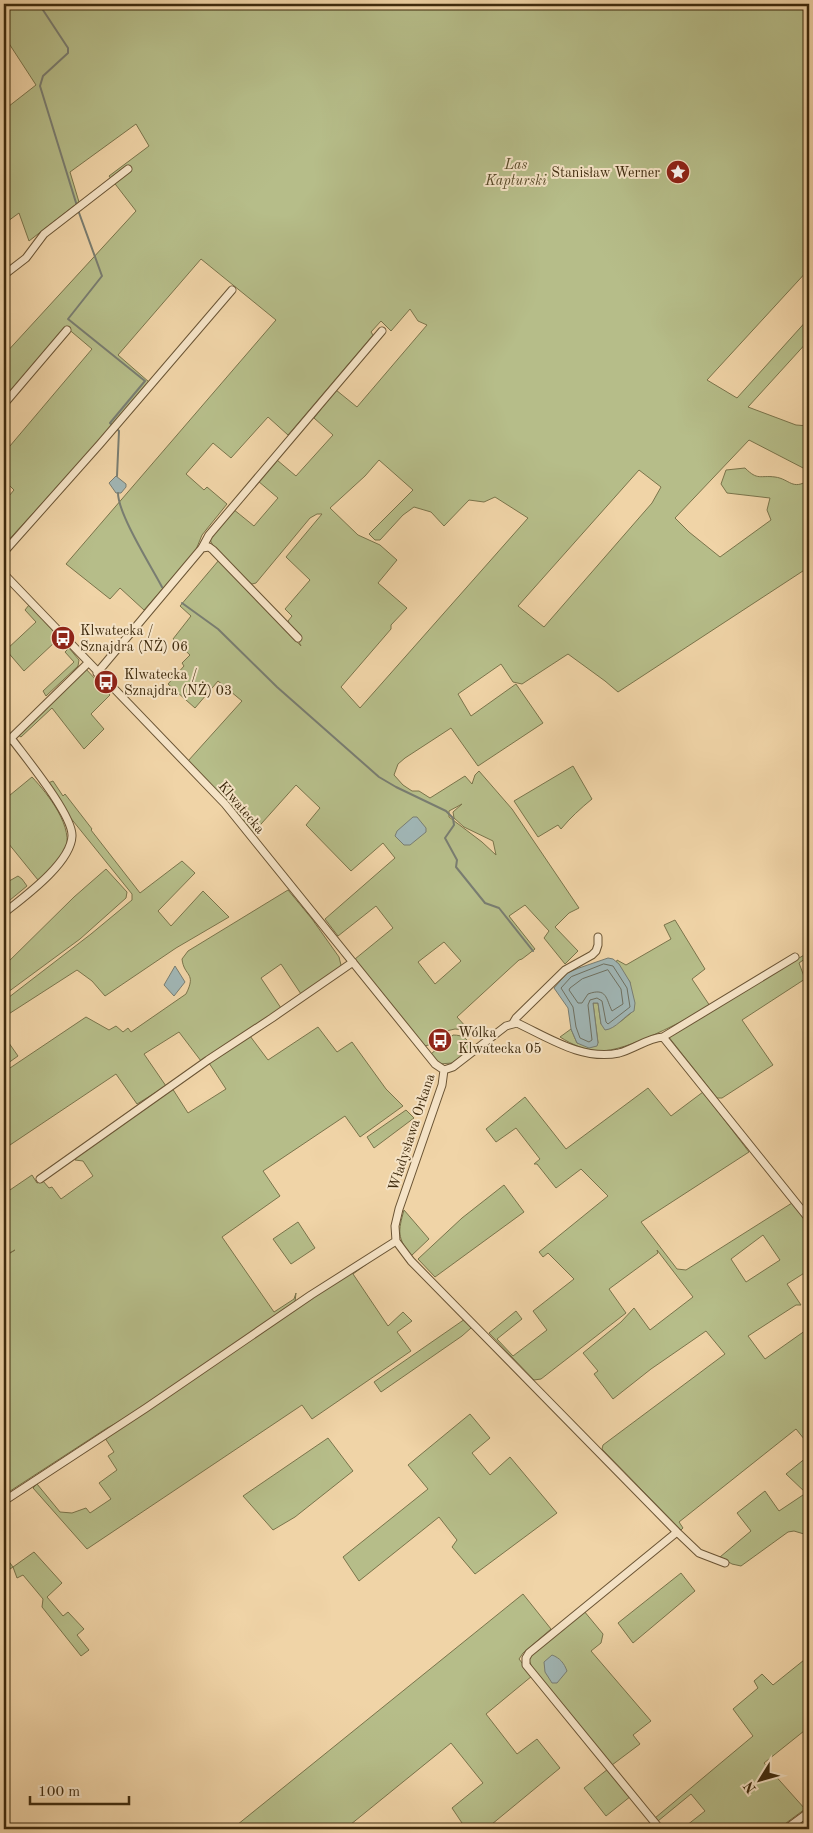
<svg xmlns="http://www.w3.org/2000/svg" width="813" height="1833" viewBox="0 0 813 1833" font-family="'Old Standard TT',serif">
<rect width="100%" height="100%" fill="#f0d4a7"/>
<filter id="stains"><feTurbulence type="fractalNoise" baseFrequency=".004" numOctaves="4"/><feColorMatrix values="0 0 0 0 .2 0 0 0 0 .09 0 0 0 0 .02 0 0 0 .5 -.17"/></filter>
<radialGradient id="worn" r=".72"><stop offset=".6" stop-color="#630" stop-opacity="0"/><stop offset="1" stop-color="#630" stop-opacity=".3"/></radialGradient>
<!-- green -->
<path fill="#b6bd89" stroke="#7a744b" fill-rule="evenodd" d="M 4,4 L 809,4 L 809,269 L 707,380 L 737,398 L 809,318 L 809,340 L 748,407 L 796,425 L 809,426 L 809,472 L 807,470 L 749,440 L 675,518 L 689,532 L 720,557 L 771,520 L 767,510 L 770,498 L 727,493 L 721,484 L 726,470 L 745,468 C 758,481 760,475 775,477 C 790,479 792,491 809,480 L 809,567 L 618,692 L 605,681 L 568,654 L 522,684 L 513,682 L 501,664 L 458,694 L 471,716 L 516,684 L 543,723 L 478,766 L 451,728 L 405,758 L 398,764 L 394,775 L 403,785 L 412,791 L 419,791 L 430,798 L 465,776 L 472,784 L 475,775 L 479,771 L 512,809 L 579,908 L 569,913 L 555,927 L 578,951 L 565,964 L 544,938 L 549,931 L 525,905 L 509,916 L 535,949 L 522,959 L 519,960 L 457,1017 L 467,1028 L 465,1030 L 455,1029 L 446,1031 L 445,1029 L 430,1042 L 432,1044 L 425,1046 L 422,1045 L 355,959 L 393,928 L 376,906 L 338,936 L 325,919 L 395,858 L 383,843 L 351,871 L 306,825 L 320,808 L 296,785 L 253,833 L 188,761 L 242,701 L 218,681 L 195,708 L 168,684 L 184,666 L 182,663 L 190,655 L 173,639 L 191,616 L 180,606 L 219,560 L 301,646 L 288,621 L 292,616 L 285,609 L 310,580 L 286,557 L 322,514 L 317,514 L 310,518 L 256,583 L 252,584 L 249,582 L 214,547 L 211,542 L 210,538 L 233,509 L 254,526 L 278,498 L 258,481 L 277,460 L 296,476 L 333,435 L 314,418 L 336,390 L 357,407 L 427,325 L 418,321 L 410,309 L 391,331 L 381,321 L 371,332 L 373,335 L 288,435 L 268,417 L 231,458 L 213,443 L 186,474 L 204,490 L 207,487 L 227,504 L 202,535 L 195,552 L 144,610 L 120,588 L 110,599 L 66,564 L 276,320 L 201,259 L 118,355 L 149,382 L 126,411 L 4,545 L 4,502 L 14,490 L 4,480 L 4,453 L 92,349 L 66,327 L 4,400 L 4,355 L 136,211 L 109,176 L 149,146 L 136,124 L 70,172 L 79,202 L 29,241 L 19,213 L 4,224 L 4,110 L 36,85 L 8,42 L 4,45 ZM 379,460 L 413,490 L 369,534 L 375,540 L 380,540 L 403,515 L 414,507 L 431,512 L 444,526 L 469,500 L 484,502 L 495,497 L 528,518 L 360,708 L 341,687 L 391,629 L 391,625 L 407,608 L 378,583 L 397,560 L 380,545 L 358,535 L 330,508 L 365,476 ZM 639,470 L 661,487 L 652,503 L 544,627 L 518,606 ZM 462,804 L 453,812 L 454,818 L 464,827 L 493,841 L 496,855 L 482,842 L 449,817 L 449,811 ZM 444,942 L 461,961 L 435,984 L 418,962 Z
M 29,605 L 60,638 L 58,640 L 65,647 L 62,649 L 55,642 L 24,671 L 6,650 L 4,652 L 4,648 L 6,650 L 36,622 L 25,610 Z
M 69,648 L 79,660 L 78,666 L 46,696 L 43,691 L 74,662 L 65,652 Z
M 85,668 L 110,695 L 91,714 L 104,729 L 84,749 L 52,708 L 21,737 L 18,735 Z
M 573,766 L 592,799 C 581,808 570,818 561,829 L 558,825 L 538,837 L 514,801 Z
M 32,777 C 48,794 75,828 65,852 C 60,863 48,872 38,880 L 4,838 L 4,800 Z
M 53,781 L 63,796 L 65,794 L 92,829 L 91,830 L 140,893 L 182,861 L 195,873 L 158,911 L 171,926 L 203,891 L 229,917 L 176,948 L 105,996 L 92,981 L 77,970 L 4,1017 L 4,1001 L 91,934 L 132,900 L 132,894 L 65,811 L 48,783 Z
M 106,869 L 127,892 L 126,898 L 80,939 L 4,995 L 4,966 L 74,897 Z
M 18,876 L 22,879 L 27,886 L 4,905 L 4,884 Z
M 288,890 L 312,919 L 339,957 L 341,965 L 340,969 L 301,994 L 281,964 L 261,978 L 281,1008 L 201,1061 L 179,1032 L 144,1054 L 166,1086 L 137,1104 L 116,1074 L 4,1149 L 4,1072 L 86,1017 L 109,1030 L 116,1026 L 123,1032 L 128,1028 L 131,1032 L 186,994 C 197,972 184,977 182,959 L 188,951 Z
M 675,920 L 705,969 L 692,979 L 710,1006 C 685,1020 626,1052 599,1051 C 584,1050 573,1045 560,1037 L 571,1029 L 577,1043 L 598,1043 L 593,1003 L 598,1003 L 601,1024 L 620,1022 L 631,1013 L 630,982 L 616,964 L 617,960 L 626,965 L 671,939 L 664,925 Z
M 809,952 L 809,956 L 799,963 L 805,979 L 742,1020 L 773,1065 L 722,1098 L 717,1098 L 668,1036 L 673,1035 Z
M 318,1027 L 337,1052 L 352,1042 L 386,1089 L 403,1106 L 360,1137 L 345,1116 L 263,1171 L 280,1196 L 222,1237 L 274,1312 L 294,1299 L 296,1293 L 295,1302 L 132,1415 L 107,1428 L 4,1495 L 4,1257 L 15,1250 L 4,1256 L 4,1194 L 32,1175 L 37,1183 L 43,1181 L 49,1188 L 52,1187 L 61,1199 L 93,1176 L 83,1161 L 75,1160 L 78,1154 L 172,1088 L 188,1113 L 226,1089 L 209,1063 L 250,1036 L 268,1060 Z
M 453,1035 C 463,1035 471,1039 469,1051 L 452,1063 L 439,1064 L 431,1054 Z
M 4,1036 L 18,1056 L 4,1066 Z
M 648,1088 L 671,1116 L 703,1092 L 749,1152 L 641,1222 L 677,1269 L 686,1270 L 792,1203 L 809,1224 L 809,1270 L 787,1284 L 801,1305 L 796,1305 L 748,1336 L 765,1359 L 809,1328 L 809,1445 L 796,1429 L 679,1522 L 683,1528 L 681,1530 L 602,1449 L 603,1445 L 725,1354 L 706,1331 L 651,1369 L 613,1399 L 594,1374 L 598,1371 L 583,1353 L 621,1322 L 634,1308 L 650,1330 L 693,1297 L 657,1250 L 658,1253 L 609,1289 L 626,1313 L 541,1379 L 534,1380 L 489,1333 L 516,1311 L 522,1319 L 497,1339 L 513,1356 L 547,1330 L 533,1311 L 574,1279 L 548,1253 L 543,1257 L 539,1252 L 608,1196 L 581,1169 L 556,1188 L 537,1164 L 534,1164 L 540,1159 L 516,1128 L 496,1142 L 486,1129 L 525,1097 L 566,1149 ZM 763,1235 L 780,1260 L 746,1282 L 731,1259 Z
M 406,1110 L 414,1118 L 374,1148 L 367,1137 Z
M 504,1185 L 524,1212 L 435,1277 L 418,1259 L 462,1218 Z
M 404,1210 L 429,1239 L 411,1256 C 397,1237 398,1232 404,1210 Z
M 298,1222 L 315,1248 L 291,1264 L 273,1239 Z
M 375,1258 L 353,1274 L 388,1326 L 403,1312 L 412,1321 L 397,1332 L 411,1351 L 312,1419 L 302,1405 L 87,1549 L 33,1488 L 37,1484 L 60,1512 L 72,1513 L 86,1508 L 90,1513 L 111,1499 L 99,1483 L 117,1470 L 108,1456 L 114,1452 L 105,1438 L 356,1268 Z
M 465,1319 L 472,1324 L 471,1328 L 462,1336 L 381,1392 L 374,1382 Z
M 470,1414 L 490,1438 L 472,1453 L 490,1475 L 510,1457 L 557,1513 L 475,1574 L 452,1547 L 457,1540 L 439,1517 L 359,1581 L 343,1557 L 428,1489 L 408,1465 Z
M 328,1438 L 353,1471 L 295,1517 L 273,1530 L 243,1496 Z
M 809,1453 L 809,1531 L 804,1534 L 794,1531 L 788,1532 L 741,1566 L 732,1564 L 720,1557 L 751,1531 L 737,1513 L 765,1491 L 779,1511 L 806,1493 L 786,1474 L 807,1457 Z
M 34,1552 L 62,1583 L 47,1597 L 63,1616 L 68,1612 L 84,1629 L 77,1635 L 89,1650 L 81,1656 L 42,1607 L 43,1599 L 23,1575 L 17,1578 L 13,1567 L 4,1573 L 4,1555 L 13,1567 Z
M 681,1573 L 695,1591 L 633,1643 L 618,1623 Z
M 523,1594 L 551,1629 L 523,1653 L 519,1659 L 532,1676 L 486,1714 L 517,1754 L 537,1739 L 560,1768 L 486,1829 L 466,1829 L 452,1808 L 483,1783 L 451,1743 L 345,1829 L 232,1829 Z
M 584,1611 L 603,1634 L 601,1643 L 591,1651 L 651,1721 L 633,1735 L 640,1744 L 612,1765 L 532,1667 L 528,1658 Z
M 809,1656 L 809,1727 L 764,1763 L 805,1809 L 778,1829 L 682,1829 L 705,1811 L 691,1794 L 658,1821 L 655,1818 L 753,1736 L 733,1709 L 758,1688 L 754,1681 L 762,1674 L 773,1685 Z
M 608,1769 L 631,1796 L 606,1816 L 584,1788 Z"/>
<!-- water -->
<path fill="#a0b5b4" stroke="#797d71" d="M 116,476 L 126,484 L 126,487 L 121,493 L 116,493 L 109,483 Z
M 413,817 L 417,817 L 426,828 L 426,832 L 410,845 L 404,845 L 395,836 L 397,831 Z
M 608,958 L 613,959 L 619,964 L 630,982 L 635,1003 L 634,1011 C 624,1016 616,1029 605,1030 L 601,1024 L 598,1003 L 593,1003 L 598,1043 L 597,1046 L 589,1048 L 577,1043 L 571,1029 L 568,1008 L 554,988 L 567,973 L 579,968 Z
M 175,966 L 185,982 L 174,996 L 164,985 Z
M 552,1655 C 560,1658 564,1663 567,1671 L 557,1683 L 552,1683 L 545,1672 L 544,1662 Z"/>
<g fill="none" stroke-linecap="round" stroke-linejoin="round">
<!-- shore -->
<path stroke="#6f7060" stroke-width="1" d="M 604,964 L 613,966 L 627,988 L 630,1007 L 608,1024 L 606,1022 L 602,1001 L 597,998 L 590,1000 L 588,1005 L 592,1040 L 589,1042 L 580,1038 L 576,1027 L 573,1007 L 561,988 L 571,977 Z
M 608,970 L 621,989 L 623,1004 L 612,1011 C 606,999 607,987 588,994 L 582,1003 L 578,1003 L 569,990 L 570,988 L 582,979 Z"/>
<!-- stream -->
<path stroke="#797d71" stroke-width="2" d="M 39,4 L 68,48 L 68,53 L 43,76 L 40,86 L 77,206
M 78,210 L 102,276 L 68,319 L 145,381 L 110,423 L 112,425
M 116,428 L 119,431 L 117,476
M 118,493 C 118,514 151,566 162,587
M 182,603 L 218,629 L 277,687 L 379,777 L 396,787 L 446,811 L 453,818 L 454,825 L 445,838 L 457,860 L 456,867 L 485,903 L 499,908 L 533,951"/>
<!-- minor casing -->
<g stroke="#6a5434" stroke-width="9">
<path id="minor" d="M 4,275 L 26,258 L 44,234 L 128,169
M 4,404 L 67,330
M 202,548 L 209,547 L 213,550 L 298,638
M 4,552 L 100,444 L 232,290
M 4,574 L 225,804 L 435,1064 L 444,1070
M 97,673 L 202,548 L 209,535 L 382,331
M 4,745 L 88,663
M 4,913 C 24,897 71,863 72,836 C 73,815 25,757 11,738
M 513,1023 L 516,1018 L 565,970 L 592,955 L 596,951 L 598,945 L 598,937
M 663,1037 L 809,1219
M 444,1070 L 453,1067 L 506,1026 L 517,1023 C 549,1038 583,1061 619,1053 C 634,1049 648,1038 663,1037 L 795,957
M 40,1179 L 208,1060 L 272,1018 L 353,962
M 396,1241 L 411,1261 L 677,1532 L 699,1553 L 725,1563
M 396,1241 L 395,1226 L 399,1209 L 442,1085 L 444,1070
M 4,1501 L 146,1408 L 311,1295 L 396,1241
M 660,1829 L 526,1665 L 526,1658 L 529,1653 L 677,1532
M 786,1829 L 809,1812"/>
</g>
<!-- minor -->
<use href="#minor" stroke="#f5e3c6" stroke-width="7"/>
</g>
<!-- icons -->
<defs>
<g id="sight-disc" transform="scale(1.25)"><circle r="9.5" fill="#8f2418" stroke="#f5e3c6"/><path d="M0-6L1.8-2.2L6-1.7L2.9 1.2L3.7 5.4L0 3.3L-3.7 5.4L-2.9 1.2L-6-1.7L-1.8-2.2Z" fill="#fff"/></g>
<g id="bus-disc" transform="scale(1.25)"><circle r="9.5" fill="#8f2418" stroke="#f5e3c6"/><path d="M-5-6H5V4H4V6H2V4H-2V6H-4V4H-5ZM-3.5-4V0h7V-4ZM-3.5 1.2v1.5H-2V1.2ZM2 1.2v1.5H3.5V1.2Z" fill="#fff"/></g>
</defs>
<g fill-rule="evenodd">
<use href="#sight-disc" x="678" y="172"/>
<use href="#bus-disc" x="63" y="638"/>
<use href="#bus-disc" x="106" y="682"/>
<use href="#bus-disc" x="440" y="1040"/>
</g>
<g text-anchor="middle" stroke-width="4" stroke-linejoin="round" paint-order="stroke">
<!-- park labels -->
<g font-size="14" font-style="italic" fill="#564726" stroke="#f5e3c6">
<text x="516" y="169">Las<tspan x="516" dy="16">Kapturski</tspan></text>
</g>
<!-- poi labels -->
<g font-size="14" fill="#3e2a0d" stroke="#f5e3c6" text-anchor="start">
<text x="660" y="177" text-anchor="end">Stanisław Werner</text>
<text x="80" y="635">Klwatecka /<tspan x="80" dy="16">Sznajdra (NŻ) 06</tspan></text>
<text x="124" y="679">Klwatecka /<tspan x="124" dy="16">Sznajdra (NŻ) 03</tspan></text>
<text x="458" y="1037">Wólka<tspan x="458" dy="16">Klwatecka 05</tspan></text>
</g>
<!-- street labels -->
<g font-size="14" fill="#3e2a0d" stroke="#f5e3c6">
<text transform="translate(242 807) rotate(50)" y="5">Klwatecka</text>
<text transform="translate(411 1132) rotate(-72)" y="5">Władysława Orkana</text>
</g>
</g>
<!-- margin -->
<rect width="813" height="1833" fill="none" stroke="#f0d4a7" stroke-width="20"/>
<rect x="5" y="5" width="803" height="1823" fill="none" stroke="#3e2a0d" stroke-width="2.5"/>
<rect x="10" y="10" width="793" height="1813" fill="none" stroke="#3e2a0d"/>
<!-- north arrow -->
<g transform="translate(760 1780) rotate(233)" stroke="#f5e3c6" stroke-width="4" paint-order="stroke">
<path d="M0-4L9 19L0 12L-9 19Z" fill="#3e2a0d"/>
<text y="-8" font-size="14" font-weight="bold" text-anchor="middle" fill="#3e2a0d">N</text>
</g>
<!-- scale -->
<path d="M30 1796v8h99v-8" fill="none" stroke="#3e2a0d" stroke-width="2.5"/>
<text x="38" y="1796" font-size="15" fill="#3e2a0d" stroke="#f5e3c6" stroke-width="4" paint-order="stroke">100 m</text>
<rect width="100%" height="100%" filter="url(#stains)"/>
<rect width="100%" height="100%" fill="url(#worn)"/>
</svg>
